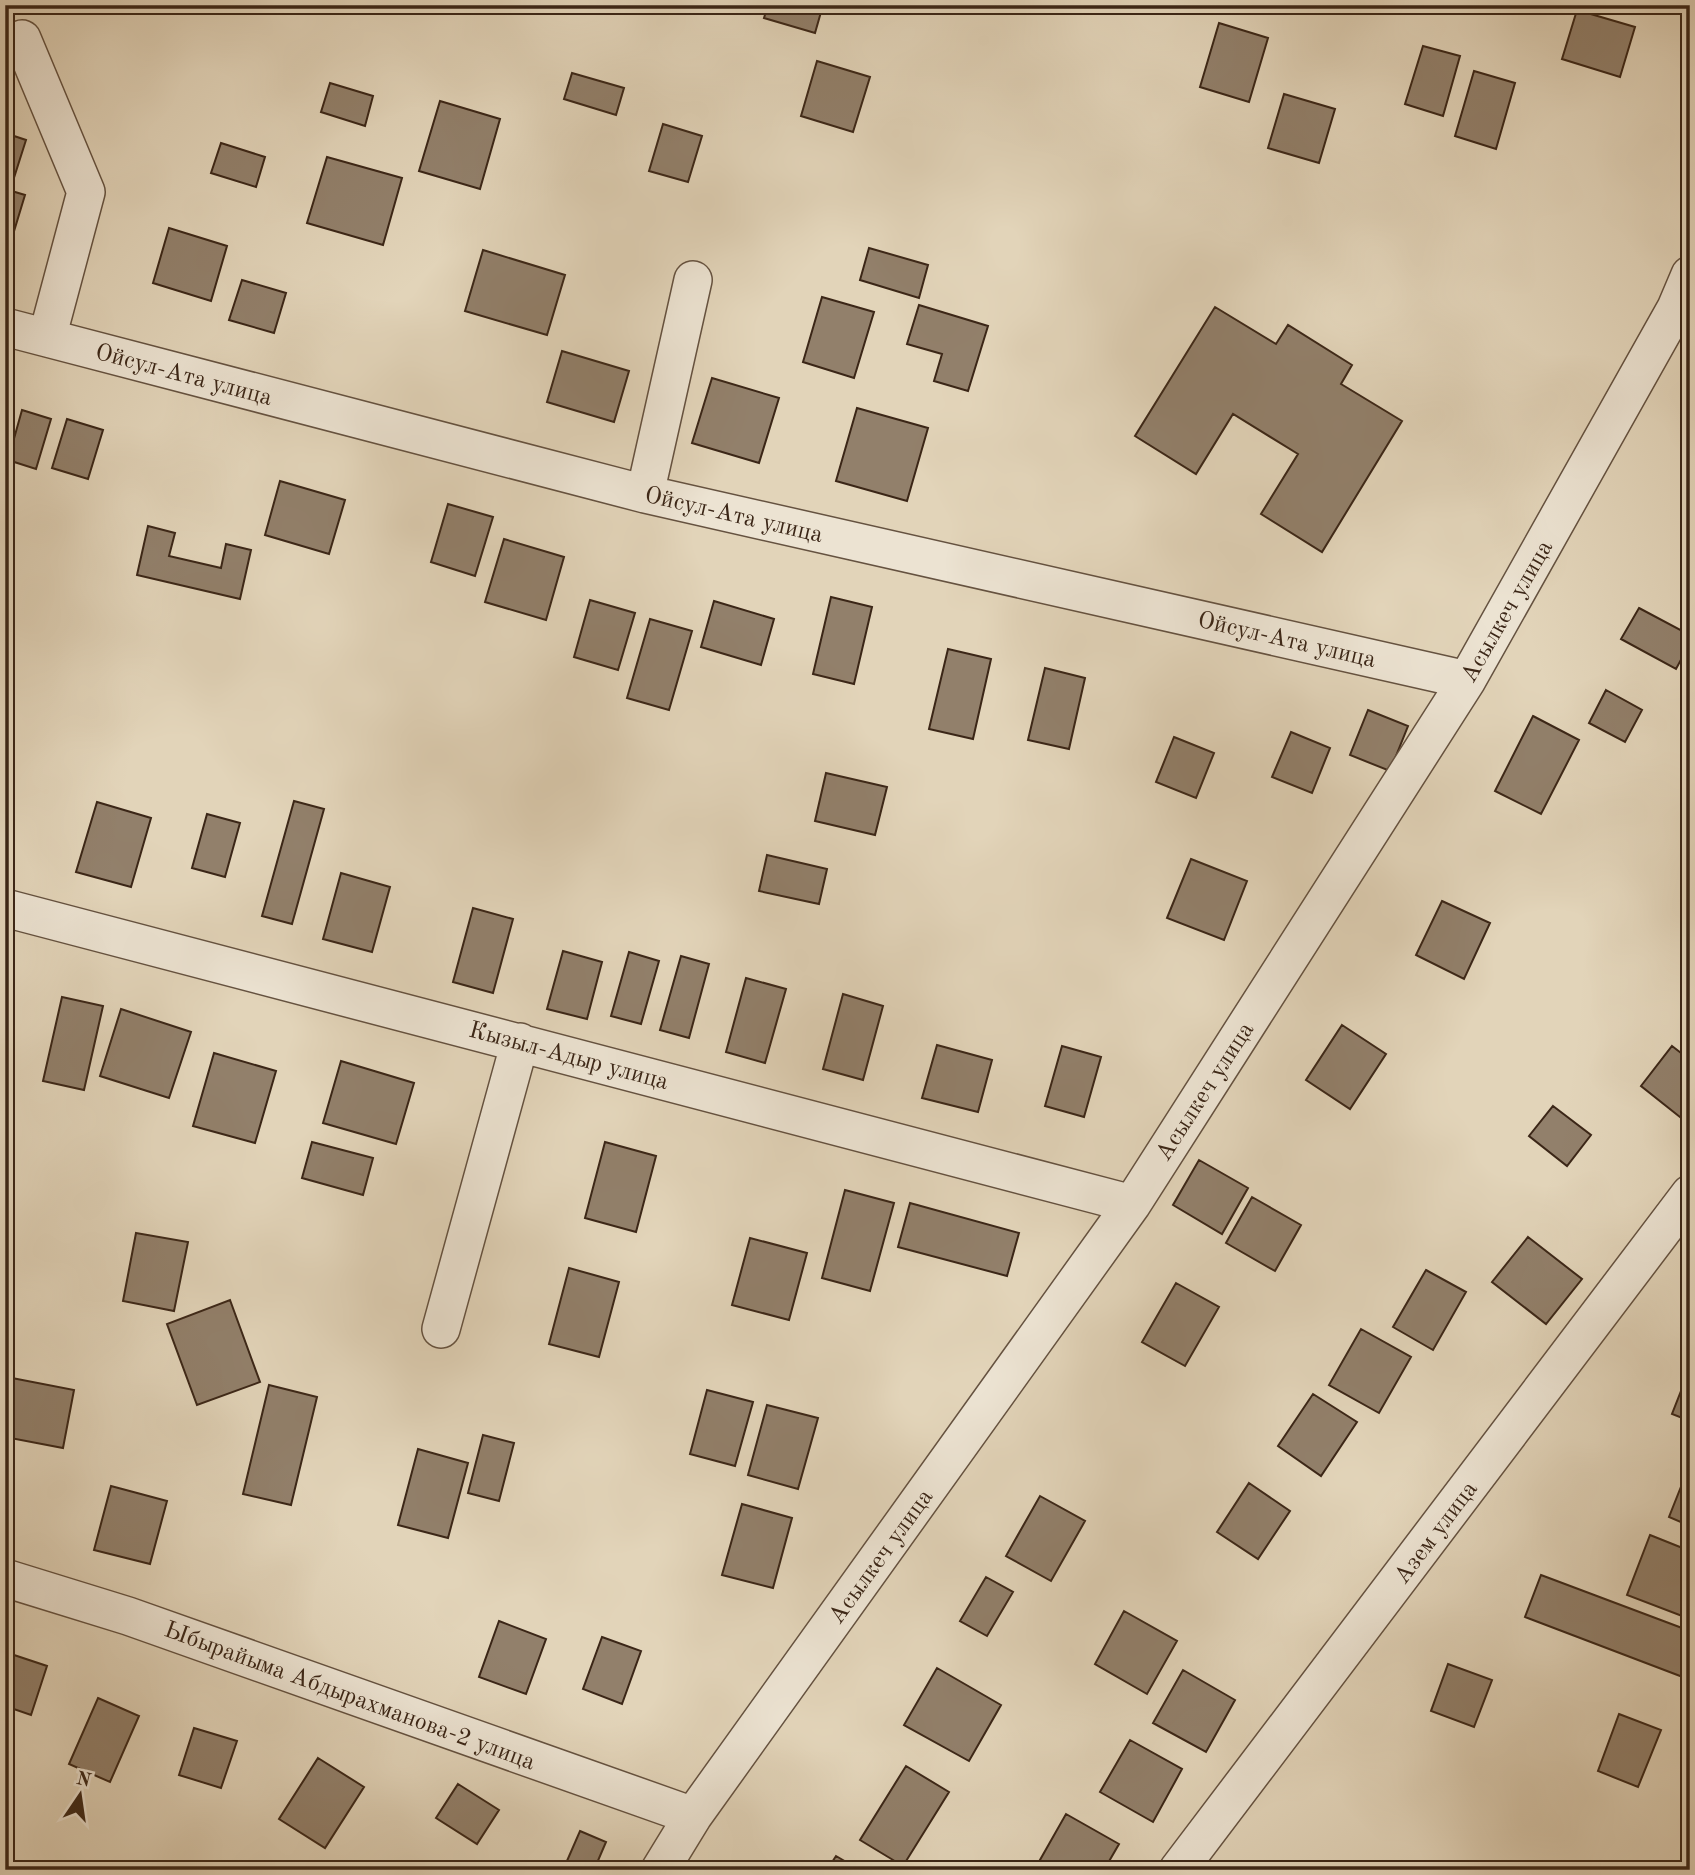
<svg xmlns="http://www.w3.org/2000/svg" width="1695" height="1875" viewBox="0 0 1695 1875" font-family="'Old Standard TT',serif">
<rect width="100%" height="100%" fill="#e2d4b9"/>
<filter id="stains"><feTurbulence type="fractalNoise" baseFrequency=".00286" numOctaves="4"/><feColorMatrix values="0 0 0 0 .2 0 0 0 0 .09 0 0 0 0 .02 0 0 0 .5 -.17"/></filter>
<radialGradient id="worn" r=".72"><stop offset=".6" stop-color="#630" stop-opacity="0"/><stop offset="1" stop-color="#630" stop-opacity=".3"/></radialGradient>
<!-- building -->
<path fill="#92806b" stroke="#3b2617" stroke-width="2" d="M 768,5 L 823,5 L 815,33 L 764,18 Z
M 1577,10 L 1635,27 L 1620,77 L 1562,59 Z
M 1219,23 L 1268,38 L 1249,102 L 1200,87 Z
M 1423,46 L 1460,56 L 1443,116 L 1405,104 Z
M 817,61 L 870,77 L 853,132 L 801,116 Z
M 1474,71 L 1515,83 L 1496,149 L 1455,136 Z
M 572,73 L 624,88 L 616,115 L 564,99 Z
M 330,83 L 373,96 L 365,126 L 321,112 Z
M 1284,94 L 1335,109 L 1319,163 L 1268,148 Z
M 440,101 L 500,119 L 480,189 L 419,171 Z
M 663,124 L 702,136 L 688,182 L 649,171 Z
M 5,133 L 26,140 L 12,184 L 5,182 Z
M 221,143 L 265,157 L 256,187 L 211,173 Z
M 327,157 L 402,178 L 383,245 L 307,223 Z
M 5,189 L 25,195 L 5,261 Z
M 169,228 L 227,246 L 211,301 L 153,283 Z
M 869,248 L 928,265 L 919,298 L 860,280 Z
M 483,250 L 565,275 L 547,335 L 465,311 Z
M 242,280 L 286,293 L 274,333 L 229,320 Z
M 822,297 L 874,312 L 854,378 L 803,362 Z
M 919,305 L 988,326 L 968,391 L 934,381 L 942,354 L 907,344 Z
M 1215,307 L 1276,344 L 1288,325 L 1352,365 L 1341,384 L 1402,421 L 1322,552 L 1261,514 L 1298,454 L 1233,414 L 1196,474 L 1135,436 Z
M 562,351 L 629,371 L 614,422 L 547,402 Z
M 712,378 L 779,398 L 759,463 L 692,443 Z
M 857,408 L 928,428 L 907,501 L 836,481 Z
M 22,410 L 51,419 L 36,469 L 8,460 Z
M 67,419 L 103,430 L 88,479 L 52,468 Z
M 280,481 L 345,500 L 329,554 L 265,535 Z
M 448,504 L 493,517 L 475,576 L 431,562 Z
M 148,526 L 175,533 L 169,556 L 221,568 L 226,544 L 251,550 L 240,599 L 137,575 Z
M 504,539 L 564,557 L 546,620 L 485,602 Z
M 831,597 L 872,607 L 854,684 L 813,674 Z
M 590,600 L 635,613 L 618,670 L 574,657 Z
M 714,601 L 774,619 L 761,665 L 701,647 Z
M 1639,608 L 1690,635 L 1690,643 L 1676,669 L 1621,639 Z
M 650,619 L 692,631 L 669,710 L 627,698 Z
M 948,649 L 991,659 L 973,739 L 929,729 Z
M 1045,668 L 1085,678 L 1069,749 L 1028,740 Z
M 1606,690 L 1642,710 L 1625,742 L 1589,723 Z
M 1368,710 L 1408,726 L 1390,771 L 1350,755 Z
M 1533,716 L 1579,740 L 1541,814 L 1495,791 Z
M 1291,732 L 1330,748 L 1312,793 L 1272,777 Z
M 1174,737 L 1214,753 L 1196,798 L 1156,782 Z
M 826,773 L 887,787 L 875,835 L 815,821 Z
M 5,790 L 13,792 L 5,820 Z
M 294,801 L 324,809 L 292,924 L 262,916 Z
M 97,802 L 151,818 L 131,887 L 76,872 Z
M 207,814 L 240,823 L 225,877 L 192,868 Z
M 767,855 L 827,869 L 819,904 L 759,891 Z
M 1191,859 L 1247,881 L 1224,940 L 1167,918 Z
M 341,873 L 390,887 L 372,952 L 323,939 Z
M 1442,901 L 1490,923 L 1464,979 L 1416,955 Z
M 473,908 L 513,919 L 493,993 L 453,982 Z
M 563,951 L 602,962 L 587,1019 L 547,1009 Z
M 629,952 L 659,961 L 641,1024 L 611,1016 Z
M 681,956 L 709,964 L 689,1038 L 660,1030 Z
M 746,978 L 786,989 L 765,1063 L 726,1052 Z
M 843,994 L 883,1006 L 863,1080 L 823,1069 Z
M 62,997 L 103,1006 L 84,1090 L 43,1081 Z
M 121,1009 L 191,1032 L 169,1098 L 100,1076 Z
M 1342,1025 L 1386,1054 L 1350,1109 L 1306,1080 Z
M 937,1045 L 992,1060 L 978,1112 L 922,1098 Z
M 1062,1046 L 1101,1057 L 1084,1117 L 1045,1106 Z
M 1672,1046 L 1690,1060 L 1690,1125 L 1641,1086 Z
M 214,1053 L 276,1071 L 255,1143 L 193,1126 Z
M 341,1061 L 414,1083 L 396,1144 L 323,1123 Z
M 1553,1106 L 1591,1135 L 1567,1166 L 1529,1136 Z
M 312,1142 L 373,1158 L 363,1195 L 302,1178 Z
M 605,1142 L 656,1156 L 636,1232 L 585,1218 Z
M 1199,1160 L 1248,1188 L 1222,1234 L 1173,1205 Z
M 845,1190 L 894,1203 L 870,1291 L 822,1278 Z
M 1252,1197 L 1301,1225 L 1275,1271 L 1226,1243 Z
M 910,1203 L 1019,1233 L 1007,1276 L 898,1247 Z
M 136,1233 L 188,1242 L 174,1311 L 123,1301 Z
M 1528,1237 L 1582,1279 L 1546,1324 L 1492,1282 Z
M 750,1238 L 807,1253 L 789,1320 L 732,1305 Z
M 569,1268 L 619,1282 L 599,1357 L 549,1344 Z
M 1426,1270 L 1466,1292 L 1433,1350 L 1393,1327 Z
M 1176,1283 L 1219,1307 L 1185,1366 L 1142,1342 Z
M 230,1300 L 260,1382 L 197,1405 L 167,1324 Z
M 1361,1329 L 1411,1357 L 1379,1413 L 1329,1385 Z
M 1690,1368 L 1690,1421 L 1672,1414 Z
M 12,1378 L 74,1390 L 63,1448 L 5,1437 L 5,1414 Z
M 269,1385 L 317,1397 L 291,1505 L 243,1494 Z
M 707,1390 L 753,1402 L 735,1466 L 690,1454 Z
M 1313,1394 L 1357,1422 L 1321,1476 L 1278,1446 Z
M 767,1405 L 818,1418 L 798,1489 L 748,1475 Z
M 483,1435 L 514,1443 L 499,1501 L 468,1493 Z
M 418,1449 L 468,1463 L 448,1538 L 398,1525 Z
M 1690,1464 L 1690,1526 L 1669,1517 Z
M 1249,1483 L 1290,1511 L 1258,1559 L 1217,1532 Z
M 111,1486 L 167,1501 L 150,1564 L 94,1550 Z
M 1040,1496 L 1085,1521 L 1051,1581 L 1006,1556 Z
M 742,1504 L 792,1518 L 773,1588 L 722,1575 Z
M 1650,1535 L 1690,1551 L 1690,1619 L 1627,1595 Z
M 1541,1575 L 1690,1631 L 1688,1679 L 1525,1617 Z
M 986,1577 L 1013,1592 L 987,1636 L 960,1621 Z
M 1124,1611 L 1177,1641 L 1147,1694 L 1095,1664 Z
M 499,1621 L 546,1639 L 526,1694 L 479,1677 Z
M 602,1637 L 641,1651 L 622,1704 L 583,1689 Z
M 5,1652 L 47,1666 L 31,1715 L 5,1706 Z
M 1448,1664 L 1492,1680 L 1474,1727 L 1431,1711 Z
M 937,1668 L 1001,1705 L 969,1761 L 904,1725 Z
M 1183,1670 L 1235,1700 L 1206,1752 L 1153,1723 Z
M 98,1698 L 139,1716 L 110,1782 L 69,1764 Z
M 1619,1714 L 1661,1730 L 1638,1787 L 1598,1771 Z
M 194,1728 L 237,1741 L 221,1788 L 179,1775 Z
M 1130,1740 L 1182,1769 L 1153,1822 L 1100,1792 Z
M 318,1758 L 364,1787 L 325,1848 L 279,1819 Z
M 906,1766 L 949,1792 L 903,1866 L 860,1840 Z
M 458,1784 L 499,1810 L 477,1844 L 436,1818 Z
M 1066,1814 L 1119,1844 L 1104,1870 L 1041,1870 L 1036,1867 Z
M 580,1831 L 606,1842 L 594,1870 L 563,1870 Z
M 836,1856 L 860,1870 L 827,1870 Z"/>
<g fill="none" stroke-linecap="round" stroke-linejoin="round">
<!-- minor casing -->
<g stroke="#655240" stroke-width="40">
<path id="minor" d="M 22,39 L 86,192 L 47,338
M 5,327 L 645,494 L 1467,680
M 645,494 L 693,280
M 5,908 L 1132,1204
M 441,1329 L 520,1042
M 5,1578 L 128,1616 L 693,1816
M 660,1870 L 693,1816 L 1132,1204 L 1467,680 L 1676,308 L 1690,275
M 1178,1870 L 1690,1194"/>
</g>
<!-- minor -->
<use href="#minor" stroke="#ece3d2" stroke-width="37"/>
</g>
<g text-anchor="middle" stroke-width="5" stroke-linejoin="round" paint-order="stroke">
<!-- street labels -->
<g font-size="24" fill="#3b2617" stroke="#ece3d2">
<text transform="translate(184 374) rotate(15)" y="8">Ойсул-Ата улица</text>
<text transform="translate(734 514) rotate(13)" y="8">Ойсул-Ата улица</text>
<text transform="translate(1506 611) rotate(-60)" y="8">Асылкеч улица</text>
<text transform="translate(1287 639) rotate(13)" y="8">Ойсул-Ата улица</text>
<text transform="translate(569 1055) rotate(15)" y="8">Кызыл-Адыр улица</text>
<text transform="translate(1204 1091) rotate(-57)" y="8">Асылкеч улица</text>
<text transform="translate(1435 1532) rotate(-53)" y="8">Азем улица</text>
<text transform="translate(880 1556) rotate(-54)" y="8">Асылкеч улица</text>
<text transform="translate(350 1695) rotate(20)" y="8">Ыбырайыма Абдырахманова-2 улица</text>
</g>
</g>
<!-- margin -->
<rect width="1695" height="1875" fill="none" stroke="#e2d4b9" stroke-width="28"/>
<rect x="7" y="7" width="1681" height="1861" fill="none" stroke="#3b2617" stroke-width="3.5"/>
<rect x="14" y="14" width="1667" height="1847" fill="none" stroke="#3b2617" stroke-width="2"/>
<!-- north arrow -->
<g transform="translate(80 1795) rotate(13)" stroke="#ece3d2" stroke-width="5" paint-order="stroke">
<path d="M0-5L12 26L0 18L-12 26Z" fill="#3b2617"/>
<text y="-10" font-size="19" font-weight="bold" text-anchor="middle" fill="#3b2617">N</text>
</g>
<rect width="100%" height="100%" filter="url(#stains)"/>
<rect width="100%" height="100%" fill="url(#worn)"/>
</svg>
